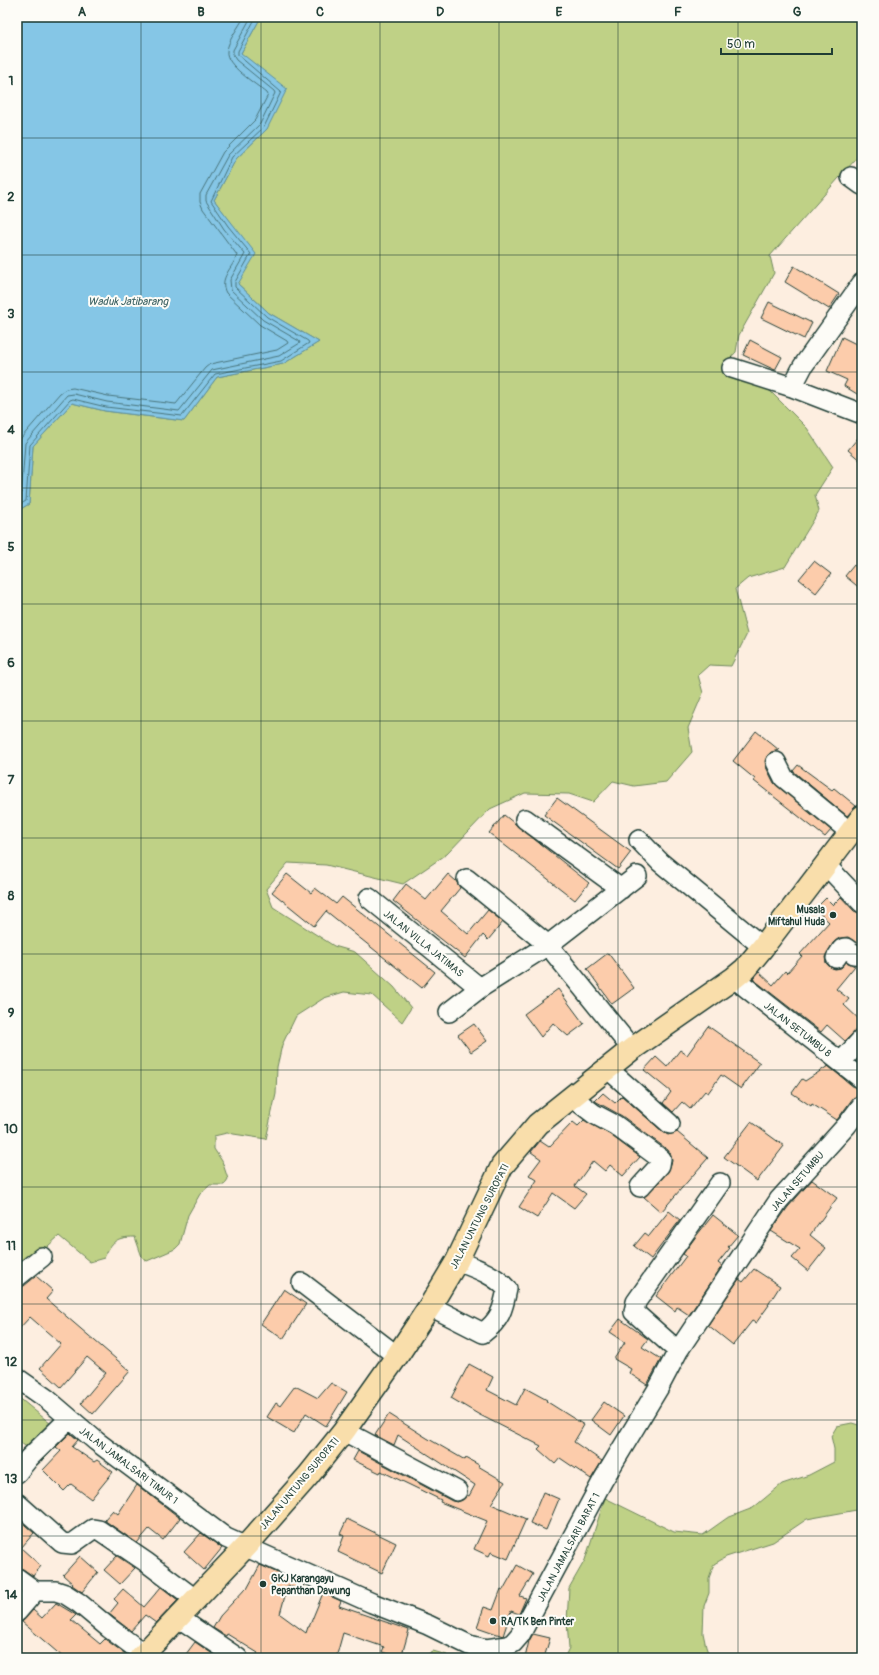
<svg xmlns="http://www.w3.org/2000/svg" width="879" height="1675" viewBox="0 0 879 1675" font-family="Pangolin,sans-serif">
<rect width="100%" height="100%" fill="#fdeee0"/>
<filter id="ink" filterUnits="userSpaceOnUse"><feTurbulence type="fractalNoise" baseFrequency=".025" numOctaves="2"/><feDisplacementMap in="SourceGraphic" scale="8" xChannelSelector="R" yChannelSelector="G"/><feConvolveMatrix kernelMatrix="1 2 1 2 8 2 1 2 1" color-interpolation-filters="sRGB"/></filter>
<g filter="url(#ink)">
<!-- green -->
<path fill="#bfd186" stroke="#6f875d" d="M 261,17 L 862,17 L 862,152 L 770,256 L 774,273 L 739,335 L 736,352 L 722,367 L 770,391 L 807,428 L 833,467 L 815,495 L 819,511 L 785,567 L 748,578 L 735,589 L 747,634 L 731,666 L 709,665 L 698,675 L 703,693 L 688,728 L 692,752 L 666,782 L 634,786 L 613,781 L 593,802 L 569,794 L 525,793 L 490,809 L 447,854 L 403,884 L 326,865 L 288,863 L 266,889 L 273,907 L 334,946 L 355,952 L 394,987 L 411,1008 L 402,1022 L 372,995 L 344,992 L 324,998 L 296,1016 L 282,1045 L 277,1067 L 276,1094 L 266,1139 L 227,1133 L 214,1136 L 214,1149 L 222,1161 L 228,1179 L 224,1185 L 210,1185 L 200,1194 L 188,1215 L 180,1244 L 175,1249 L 147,1261 L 142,1257 L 135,1237 C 116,1237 112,1241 104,1258 L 90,1262 L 59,1236 L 37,1256 L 17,1265 L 17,511 L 29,504 L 33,446 L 72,403 L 105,411 L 184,421 L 217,377 L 283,364 L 319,342 L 269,313 L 238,284 L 232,224 L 214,200 L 236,159 L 267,129 L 241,53 Z
M 17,1396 L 51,1424 L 29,1449 L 17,1440 Z
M 852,1423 L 862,1426 L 862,1509 L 807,1519 L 773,1542 L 726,1557 L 714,1564 L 709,1578 L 709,1593 L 704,1606 L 703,1633 L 706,1647 L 710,1658 L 564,1658 L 569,1648 L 567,1621 L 569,1588 L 585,1560 L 605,1498 L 674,1532 L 703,1535 L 727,1518 L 753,1508 L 782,1484 L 809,1475 L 834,1462 L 834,1449 L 831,1436 L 837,1426 Z
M 433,1651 L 447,1655 L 447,1658 L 421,1658 Z"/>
<!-- water -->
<path fill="#85c6e6" stroke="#5c8f9f" d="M 17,17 L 261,17 L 241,53 L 287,89 L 267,129 L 236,159 L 214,200 L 256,254 L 238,284 L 269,313 L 319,342 L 283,364 L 217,377 L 184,421 L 105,411 L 72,403 L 33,446 L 29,504 L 17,511 Z"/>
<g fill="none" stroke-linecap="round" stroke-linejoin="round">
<!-- shore -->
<path stroke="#48747b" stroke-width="1" d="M 17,466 L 18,445 L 21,438 L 60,393 L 66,389 L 73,388 L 108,396 L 176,404 L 205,368 L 210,364 L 277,350 L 288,343 L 287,341 L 260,325 L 226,293 C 218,278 233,268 237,255 L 203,209 L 200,202 L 200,194 L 223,152 L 255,120 L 268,95 L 267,93 C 256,84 225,65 227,51 C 228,40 239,27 244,17
M 17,501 L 21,498 L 25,443 L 67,395 L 74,394 L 107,402 L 179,411 L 212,370 L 279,356 L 300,343 L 299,341 L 263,320 L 231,290 L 230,280 L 245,254 L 224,229 L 206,201 L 206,195 L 228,155 L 260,124 L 275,93 L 274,91 L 236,60 L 233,55 L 233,50 L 251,17
M 17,506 L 26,501 L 30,445 L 70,400 L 73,399 L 106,407 L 182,416 L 215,374 L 281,361 L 309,343 L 308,341 L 267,317 L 235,287 L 235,282 L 251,254 L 228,226 L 211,201 L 232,157 L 264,127 L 281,92 L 238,55 L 238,51 L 256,17"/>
</g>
<!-- building -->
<path fill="#fcccab" stroke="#1f3d34" d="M 794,266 L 839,294 L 829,309 L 785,282 Z
M 769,302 L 812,323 L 804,339 L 761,318 Z
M 842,337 L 862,347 L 862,397 L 844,386 L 847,380 L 827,371 Z
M 750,340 L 782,357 L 775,370 L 743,355 Z
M 862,433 L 862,462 L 848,450 Z
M 814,561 L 831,574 L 816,593 L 799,579 Z
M 854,565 L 862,572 L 862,590 L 845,576 Z
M 756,731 L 779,750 L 771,752 L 767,756 L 765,761 L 766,767 L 774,783 L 831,830 L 825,837 L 754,781 L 755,779 L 733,761 Z
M 798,765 L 832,790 L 834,788 L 856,806 L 847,816 L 793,771 Z
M 557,798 L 631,852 L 618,869 L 544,815 Z
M 504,815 L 589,883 L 575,900 L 489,833 Z
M 287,874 L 311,893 L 315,888 L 336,904 L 342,897 L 435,972 L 422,988 L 326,911 L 314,926 L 272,892 Z
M 448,874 L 456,881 L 460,888 L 441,911 L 468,934 L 488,910 L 503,922 L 488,940 L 483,935 L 465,958 L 393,901 L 406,884 L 426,900 Z
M 841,897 L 854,911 L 862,914 L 862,943 L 858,944 L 848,937 L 839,938 L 833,943 L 825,957 L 826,963 L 830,967 L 835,969 L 841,968 L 846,962 L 855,966 L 836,989 L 849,999 L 844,1005 L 862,1022 L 862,1025 L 845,1041 L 827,1025 L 821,1032 L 753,979 L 759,972 L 773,985 L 785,971 L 787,973 L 802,956 L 800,954 L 829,922 L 815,909 L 826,898 L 833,905 Z
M 608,953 L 634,988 L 612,1004 L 587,969 Z
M 558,989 L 584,1024 L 568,1036 L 553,1023 L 541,1037 L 524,1014 Z
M 474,1024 L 487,1041 L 471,1052 L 458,1035 Z
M 708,1026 L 760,1063 L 741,1089 L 721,1075 L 708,1093 L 705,1091 L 690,1109 L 682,1102 L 673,1112 L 663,1103 L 671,1092 L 644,1070 L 656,1057 L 667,1067 L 680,1050 L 687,1055 Z
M 828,1066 L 855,1088 L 862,1090 L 862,1094 L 853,1098 L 837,1120 L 812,1104 L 811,1106 L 792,1093 L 802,1079 L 805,1081 Z
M 603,1093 L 615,1103 L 622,1096 L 663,1132 L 668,1135 L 677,1132 L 708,1158 L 661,1212 L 644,1197 L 668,1172 L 672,1161 L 671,1155 L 668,1150 L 622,1116 L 595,1101 Z
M 584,1120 L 609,1134 L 640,1157 L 623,1176 L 610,1165 L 605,1171 L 593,1161 L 575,1186 L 586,1194 L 574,1208 L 553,1193 L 537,1218 L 519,1207 L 537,1180 L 529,1175 L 541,1159 L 531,1152 L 540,1141 L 549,1147 L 573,1122 L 578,1126 Z
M 751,1122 L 784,1146 L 757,1181 L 724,1157 Z
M 812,1180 L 837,1198 L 810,1235 L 826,1248 L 808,1271 L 792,1258 L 800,1249 L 771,1231 L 788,1207 Z
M 669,1211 L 680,1220 L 651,1259 L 634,1246 L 645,1233 L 649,1236 Z
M 713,1215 L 738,1235 L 728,1247 L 730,1248 L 718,1263 L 722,1266 L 689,1315 L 677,1307 L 675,1311 L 656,1296 L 686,1256 L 683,1254 L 697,1235 Z
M 754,1269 L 780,1286 L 768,1305 L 769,1305 L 756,1323 L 752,1321 L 733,1345 L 708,1325 L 739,1279 L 743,1282 Z
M 36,1276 L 53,1291 L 46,1299 L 130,1371 L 93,1414 L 81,1403 L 106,1373 L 87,1357 L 61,1387 L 40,1368 L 61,1344 L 30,1317 L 17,1331 L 17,1288 L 24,1286 Z
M 284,1289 L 306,1304 L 283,1339 L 261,1324 Z
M 620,1319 L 648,1339 L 642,1347 L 661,1359 L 647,1385 L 629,1373 L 631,1369 L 614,1359 L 625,1342 L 610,1332 Z
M 469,1364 L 493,1377 L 487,1390 L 516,1405 L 525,1388 L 547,1400 L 546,1401 L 584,1425 L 574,1442 L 602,1461 L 591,1479 L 560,1458 L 555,1464 L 538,1449 L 541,1446 L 478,1414 L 451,1398 Z
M 331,1383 L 347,1392 L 326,1426 L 306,1413 L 294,1433 L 267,1417 L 276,1403 L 280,1406 L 295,1386 L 318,1398 Z
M 604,1402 L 624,1416 L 611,1435 L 591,1420 Z
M 389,1414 L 427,1438 L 465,1460 L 466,1458 L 479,1465 L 478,1466 L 505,1482 L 491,1504 L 526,1519 L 508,1559 L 491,1552 L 489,1556 L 474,1549 L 487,1521 L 440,1502 L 441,1500 L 381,1471 L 380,1473 L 353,1460 L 358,1451 L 452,1501 L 457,1502 L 462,1500 L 467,1495 L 469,1496 L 475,1485 L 398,1435 L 394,1445 L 375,1435 Z
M 70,1433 L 78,1440 L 72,1447 L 94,1462 L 97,1460 L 113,1472 L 91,1499 L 71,1484 L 64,1491 L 43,1470 L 61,1451 L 56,1447 Z
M 137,1485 L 180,1518 L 163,1540 L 149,1529 L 137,1543 L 104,1520 L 113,1510 L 118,1514 Z
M 543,1492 L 559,1499 L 546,1530 L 530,1523 Z
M 17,1518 L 34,1533 L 21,1548 L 41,1566 L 33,1576 L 23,1569 L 17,1567 Z
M 347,1519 L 396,1543 L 382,1573 L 338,1552 L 344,1536 L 340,1534 Z
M 201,1533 L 222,1548 L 204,1570 L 184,1552 Z
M 80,1556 L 98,1572 L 82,1592 L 72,1585 L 73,1584 L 63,1575 Z
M 117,1556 L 135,1568 L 120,1584 L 104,1570 Z
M 260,1565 L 304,1585 L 300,1591 L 288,1585 L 280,1614 L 306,1633 L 308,1627 L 309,1627 L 323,1593 L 341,1601 L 339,1606 L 409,1630 L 401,1658 L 382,1652 L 384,1647 L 343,1633 L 336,1658 L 254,1658 L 258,1653 L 227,1634 L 226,1636 L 213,1628 L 220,1616 L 246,1588 L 247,1589 Z
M 517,1565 L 533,1574 L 520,1596 L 526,1598 L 519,1614 L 511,1611 L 503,1636 L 477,1627 L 484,1607 L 493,1610 L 501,1589 L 503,1590 Z
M 161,1587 L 178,1600 L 156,1623 L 145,1615 L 131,1631 L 109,1614 L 118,1603 L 114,1599 L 123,1589 L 144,1607 Z
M 56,1603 L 76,1615 L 71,1620 L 100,1644 L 105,1639 L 128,1656 L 128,1657 L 64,1658 L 22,1622 L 33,1610 L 42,1618 Z
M 533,1634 L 550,1638 L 544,1658 L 525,1658 L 529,1641 Z
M 195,1642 L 214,1655 L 213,1658 L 183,1658 Z"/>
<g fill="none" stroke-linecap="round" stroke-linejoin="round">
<!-- minor casing -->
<g stroke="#1f3d34" stroke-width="22">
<path id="minor" d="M 851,177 L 862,185
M 862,283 L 803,366 L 792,387 L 862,414
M 732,368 L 792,387
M 776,762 L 784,778 L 850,832
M 525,819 L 621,889
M 639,840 L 660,862 L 763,947
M 825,864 L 862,903
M 467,879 L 548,945 L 632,1049
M 369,898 L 480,988
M 836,958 L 842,949 L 846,948 L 854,954 L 860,955 L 862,954
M 734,978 L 862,1079
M 449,1012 L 480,988 L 548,945 L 637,876
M 841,1062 L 862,1039
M 607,1068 L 670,1124
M 572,1097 L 594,1114 L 615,1125 L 661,1159 L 660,1165 L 640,1187
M 17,1277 L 42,1257
M 302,1283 L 397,1356
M 430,1306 L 483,1333 C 500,1320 503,1310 507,1289 C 494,1274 475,1268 457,1261
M 678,1351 L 634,1312 L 636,1302 L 720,1183
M 17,1378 L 47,1399 L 96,1441 L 226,1538 L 372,1603 L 428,1625 L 469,1645 L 486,1649 L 507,1646 L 513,1643 L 520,1635 L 603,1480 L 659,1387 L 678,1351 L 779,1200 L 847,1125 L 862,1105
M 344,1431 L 457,1491
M 17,1473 L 29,1458 L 69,1419
M 17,1503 L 62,1543 L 72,1544 L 93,1529 L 99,1530 L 146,1562 L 195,1599
M 17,1578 L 35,1591 L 56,1591 L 65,1594 L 79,1603 L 109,1628 L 144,1654
M 17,1612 L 35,1591
M 179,1618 L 238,1658"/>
</g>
<!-- major casing -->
<g stroke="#1f3d34" stroke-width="25">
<path id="major" d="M 140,1658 L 246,1546 L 308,1476 L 344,1431 L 397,1356 L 430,1306 L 457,1261 L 502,1166 L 538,1124 L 632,1049 L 734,978 L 745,969 L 763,947 L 862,817"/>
</g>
<!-- minor -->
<use href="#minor" stroke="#fdfcf7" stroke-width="19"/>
<!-- major -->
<use href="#major" stroke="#f9deab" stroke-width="22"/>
</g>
</g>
<!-- grid -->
<path fill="none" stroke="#1f3d34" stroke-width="1" stroke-opacity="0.55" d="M 141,17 L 141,1658M 261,17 L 261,1658M 380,17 L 380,1658M 499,17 L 499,1658M 618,17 L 618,1658M 738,17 L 738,1658M 17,138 L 862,138M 17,255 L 862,255M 17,372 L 862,372M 17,488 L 862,488M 17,604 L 862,604M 17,721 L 862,721M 17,838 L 862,838M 17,954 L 862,954M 17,1070 L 862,1070M 17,1187 L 862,1187M 17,1304 L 862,1304M 17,1420 L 862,1420M 17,1536 L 862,1536"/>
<!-- markers -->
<g fill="#1f3d34" stroke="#fdfcf7" stroke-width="1.5">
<circle cx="833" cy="915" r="4"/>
<circle cx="263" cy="1584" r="4"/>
<circle cx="493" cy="1621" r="4"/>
</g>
<g text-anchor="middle" stroke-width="4" stroke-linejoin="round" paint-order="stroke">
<!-- poi labels -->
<g font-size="10" font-weight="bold" fill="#1f3d34" stroke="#fdfcf7" text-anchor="start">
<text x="825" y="913" text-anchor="end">Musala<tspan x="825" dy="12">Miftahul Huda</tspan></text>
<text x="271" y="1582">GKJ Karangayu<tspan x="271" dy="12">Pepanthan Dawung</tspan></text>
<text x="501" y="1625">RA/TK Ben Pinter</text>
</g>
<!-- street labels -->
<g font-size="10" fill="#1f3d34" stroke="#fdfcf7">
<text transform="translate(424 943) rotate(39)" y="4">JALAN VILLA JATIMAS</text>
<text transform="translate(798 1029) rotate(38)" y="4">JALAN SETUMBU 8</text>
<text transform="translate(797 1181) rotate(-49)" y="4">JALAN SETUMBU</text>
<text transform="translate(479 1216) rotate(-63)" y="4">JALAN UNTUNG SUROPATI</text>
<text transform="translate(129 1465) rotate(37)" y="4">JALAN JAMALSARI TIMUR 1</text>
<text transform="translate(299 1483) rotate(-50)" y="4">JALAN UNTUNG SUROPATI</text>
<text transform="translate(568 1547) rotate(-62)" y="4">JALAN JAMALSARI BARAT 1</text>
</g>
<!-- water labels -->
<g font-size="11" font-style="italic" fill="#385f60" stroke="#fdfcf7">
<text x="128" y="305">Waduk Jatibarang</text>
</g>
</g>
<!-- margin -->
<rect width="879" height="1675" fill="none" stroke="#fdfcf7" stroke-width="44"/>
<!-- scale -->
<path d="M721 48v6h111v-6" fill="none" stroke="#1f3d34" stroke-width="2"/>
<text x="727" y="48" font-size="12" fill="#1f3d34" stroke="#fdfcf7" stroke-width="3" paint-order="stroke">50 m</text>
<rect x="22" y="22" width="835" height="1631" fill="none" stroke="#1f3d34" stroke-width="1.5"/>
<g font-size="13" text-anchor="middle" font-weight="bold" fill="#1f3d34">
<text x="82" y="16">A</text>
<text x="201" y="16">B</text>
<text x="320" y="16">C</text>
<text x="440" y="16">D</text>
<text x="559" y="16">E</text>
<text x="678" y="16">F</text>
<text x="797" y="16">G</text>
<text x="11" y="85">1</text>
<text x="11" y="201">2</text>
<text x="11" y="318">3</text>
<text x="11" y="434">4</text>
<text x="11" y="551">5</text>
<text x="11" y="667">6</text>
<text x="11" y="784">7</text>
<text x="11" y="900">8</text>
<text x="11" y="1017">9</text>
<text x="11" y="1133">10</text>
<text x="11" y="1250">11</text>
<text x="11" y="1366">12</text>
<text x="11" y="1483">13</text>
<text x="11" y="1599">14</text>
</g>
</svg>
